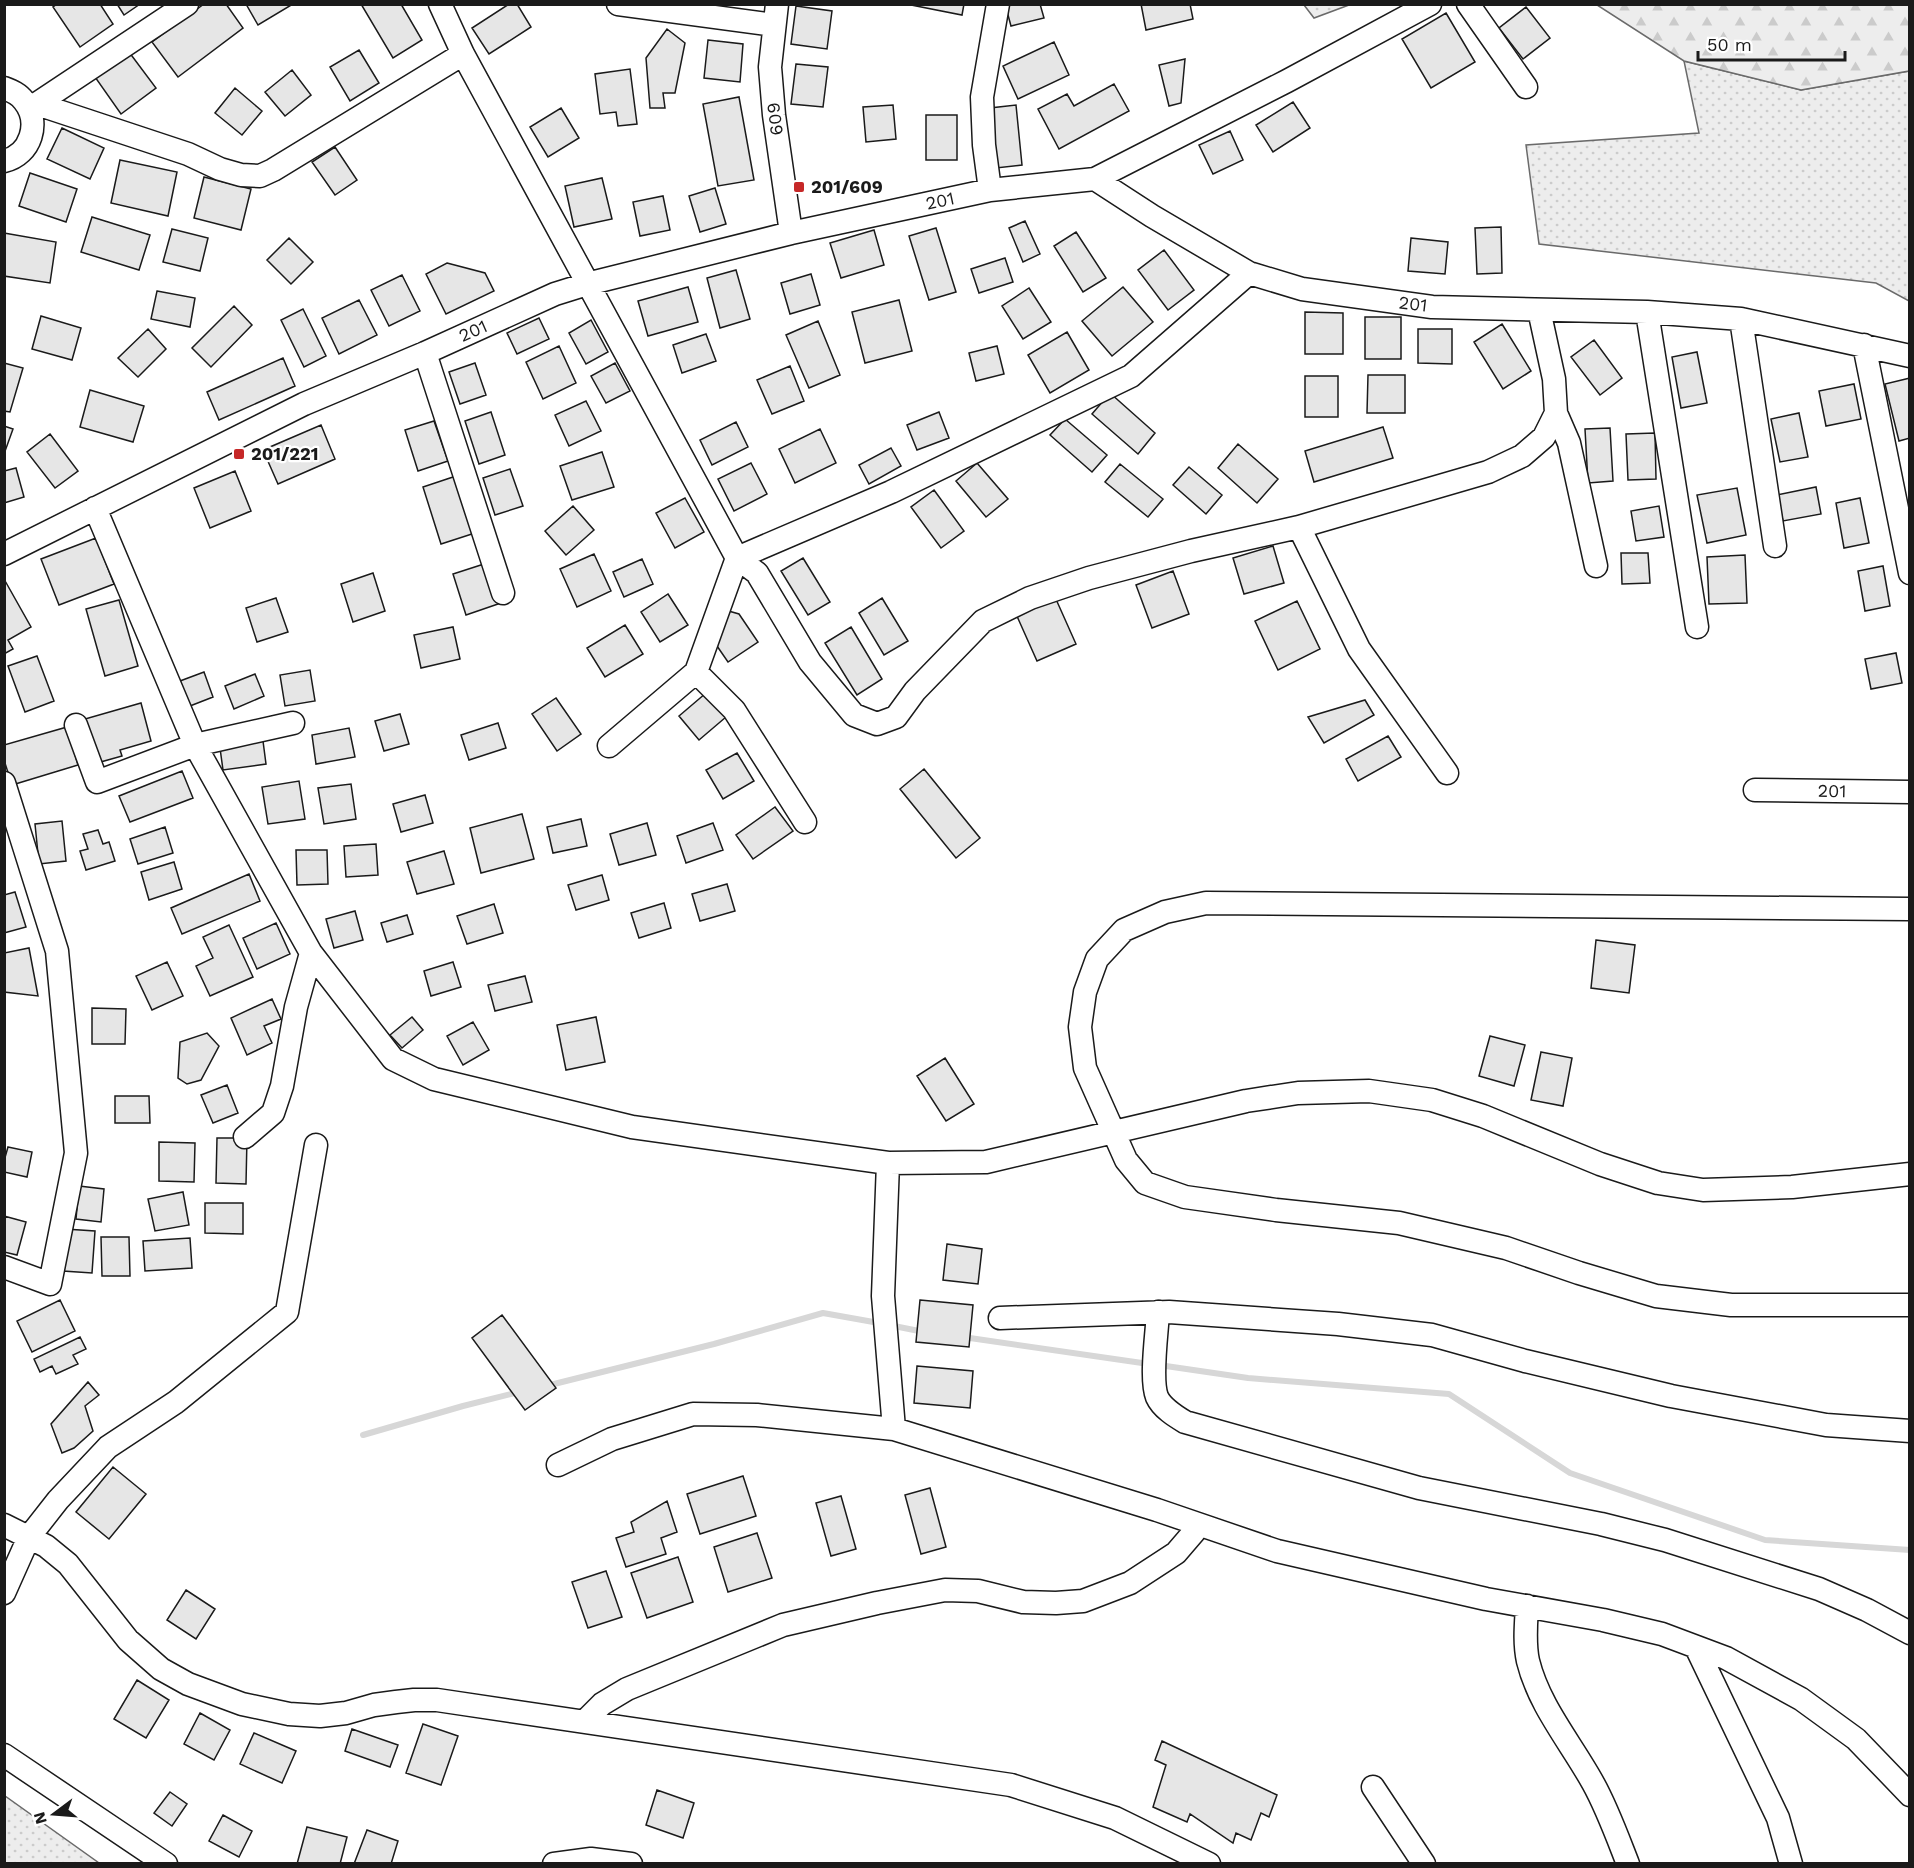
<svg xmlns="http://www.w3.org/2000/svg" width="1914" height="1868" viewBox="0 0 1914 1868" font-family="'Work Sans',sans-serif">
<defs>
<pattern id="grass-dots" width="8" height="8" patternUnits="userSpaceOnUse" patternTransform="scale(1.5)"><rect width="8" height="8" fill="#ededed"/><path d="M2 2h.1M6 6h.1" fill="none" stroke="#cbcbcb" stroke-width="1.8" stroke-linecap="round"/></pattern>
<pattern id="forest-firs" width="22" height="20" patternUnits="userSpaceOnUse" patternTransform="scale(1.5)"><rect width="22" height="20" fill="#ededed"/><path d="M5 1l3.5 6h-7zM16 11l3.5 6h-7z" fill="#cbcbcb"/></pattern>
</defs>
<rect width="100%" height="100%" fill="#fff"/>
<!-- grass -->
<path fill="url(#grass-dots)" stroke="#6a6a6a" stroke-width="1.5" d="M 1304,5 L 1349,5 L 1314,18 Z
M 1684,61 L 1801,90 L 1909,71 L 1909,301 L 1876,283 L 1539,244 L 1526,145 L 1699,133 Z
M 4,1796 L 5,1796 L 99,1863 L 5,1863 Z"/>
<!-- forest -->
<path fill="url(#forest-firs)" stroke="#6a6a6a" stroke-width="1.5" d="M 1597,5 L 1909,5 L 1909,71 L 1801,90 L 1684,61 Z"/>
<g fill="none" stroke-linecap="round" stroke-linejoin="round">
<!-- stream -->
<path stroke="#d7d7d7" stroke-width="6" d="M 889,1325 L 924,1332
M 963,1337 L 1149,1364
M 1159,1365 L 1248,1378 L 1449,1394 L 1570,1473 L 1765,1540 L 1910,1550
M 546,1386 L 714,1344 L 823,1313 L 879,1323
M 363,1435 L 463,1406 L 519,1392"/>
</g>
<!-- building -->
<path fill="#e6e6e6" stroke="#1a1a1a" stroke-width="1.5" d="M 57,4 L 100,4 L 113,24 L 80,47 L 53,7 Z
M 117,4 L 140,4 L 124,15 Z
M 204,4 L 226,4 L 243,28 L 178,77 L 152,42 Z
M 246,4 L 293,4 L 258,25 Z
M 361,4 L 401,4 L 422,40 L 393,58 Z
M 509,4 L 517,4 L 531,27 L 489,54 L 472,28 Z
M 906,4 L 964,4 L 962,15 Z
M 1005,4 L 1040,4 L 1044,18 L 1011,26 Z
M 1141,4 L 1190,4 L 1193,19 L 1146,30 Z
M 796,6 L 832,11 L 827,49 L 791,44 Z
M 1526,7 L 1550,38 L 1523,59 L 1499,28 Z
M 1446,13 L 1475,62 L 1431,88 L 1402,39 Z
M 667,29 L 685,43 L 675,93 L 663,93 L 665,108 L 650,108 L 646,58 Z
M 708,40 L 743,44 L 740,82 L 704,78 Z
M 1054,42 L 1069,75 L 1018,99 L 1003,66 Z
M 359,50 L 379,83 L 350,101 L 330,67 Z
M 129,52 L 156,88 L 121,114 L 95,77 Z
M 1185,59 L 1181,103 L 1169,106 L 1159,65 Z
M 796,64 L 828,67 L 823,107 L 791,104 Z
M 630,69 L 637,124 L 618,126 L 616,112 L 600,114 L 595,74 Z
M 292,70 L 311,95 L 285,116 L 265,92 Z
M 1114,84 L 1129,111 L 1059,149 L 1038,109 L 1067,94 L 1074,106 Z
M 235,88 L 262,111 L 242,135 L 215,113 Z
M 739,97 L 754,180 L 718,186 L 703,104 Z
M 1293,102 L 1310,128 L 1273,152 L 1256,125 Z
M 893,105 L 896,139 L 866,142 L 863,107 Z
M 1016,105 L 1022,165 L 996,168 L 990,108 Z
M 561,108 L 579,138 L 548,157 L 530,127 Z
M 926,115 L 957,115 L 957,160 L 926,160 Z
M 62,128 L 104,148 L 90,179 L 47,159 Z
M 1230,131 L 1243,160 L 1213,174 L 1199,145 Z
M 335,147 L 357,180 L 335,195 L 312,162 Z
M 120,160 L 177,172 L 168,216 L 111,203 Z
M 30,173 L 77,189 L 66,222 L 19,206 Z
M 204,177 L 251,189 L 241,230 L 194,218 Z
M 602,178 L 612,219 L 574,227 L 565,186 Z
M 715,188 L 726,224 L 700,232 L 689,196 Z
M 663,196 L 670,230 L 640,236 L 633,202 Z
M 92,217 L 150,235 L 139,270 L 81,252 Z
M 1025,221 L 1040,254 L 1023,262 L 1009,228 Z
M 1501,227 L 1502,273 L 1477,274 L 1475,228 Z
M 936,228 L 956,292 L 929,300 L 909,236 Z
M 172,229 L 208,238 L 200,271 L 163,262 Z
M 874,230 L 884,265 L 841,278 L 830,243 Z
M 1076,232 L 1106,278 L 1083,292 L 1054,246 Z
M 4,233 L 56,242 L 50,283 L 4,276 Z
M 289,238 L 313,262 L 291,284 L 267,260 Z
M 1411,238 L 1448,242 L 1445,274 L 1408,271 Z
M 1164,250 L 1194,290 L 1168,310 L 1138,270 Z
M 1005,258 L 1013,282 L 979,293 L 971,269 Z
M 447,263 L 485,273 L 494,291 L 446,314 L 426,274 Z
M 736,270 L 750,319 L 720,328 L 707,278 Z
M 811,274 L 820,305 L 790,314 L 781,283 Z
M 402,275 L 420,311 L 389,326 L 371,290 Z
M 688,287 L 698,322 L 648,336 L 638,301 Z
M 1123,287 L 1153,322 L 1112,356 L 1082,321 Z
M 1029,288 L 1051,322 L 1023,339 L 1002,306 Z
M 157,291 L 195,298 L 190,327 L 151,319 Z
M 359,300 L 377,335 L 339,354 L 322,318 Z
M 899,300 L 912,351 L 865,363 L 852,312 Z
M 234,306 L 252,325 L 211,367 L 192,348 Z
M 303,309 L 326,356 L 304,367 L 281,320 Z
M 1305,312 L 1343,313 L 1343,354 L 1305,354 Z
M 41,316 L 81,328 L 72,360 L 32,349 Z
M 1365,317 L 1401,317 L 1401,359 L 1365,359 Z
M 539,318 L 549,339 L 517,354 L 507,333 Z
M 591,320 L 608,352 L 586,364 L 569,333 Z
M 818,321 L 840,375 L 809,388 L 786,335 Z
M 1502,324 L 1531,371 L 1503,389 L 1474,342 Z
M 148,329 L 166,349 L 138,377 L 118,358 Z
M 1418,329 L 1452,329 L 1452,364 L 1418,363 Z
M 1067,332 L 1089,370 L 1050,393 L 1028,355 Z
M 706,334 L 716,361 L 682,373 L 673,345 Z
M 1594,340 L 1622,378 L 1600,395 L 1571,357 Z
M 559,346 L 576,383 L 543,399 L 526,362 Z
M 997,346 L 1004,374 L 976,381 L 969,353 Z
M 1697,352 L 1707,403 L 1681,408 L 1672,357 Z
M 283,358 L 295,386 L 219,420 L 207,392 Z
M 4,363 L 23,368 L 10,412 L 4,411 Z
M 475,363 L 486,395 L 460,404 L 449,372 Z
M 615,363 L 630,391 L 606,403 L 591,376 Z
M 790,366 L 804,401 L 772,414 L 757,380 Z
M 1368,375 L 1405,375 L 1405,413 L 1367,413 Z
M 1305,376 L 1338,376 L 1338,417 L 1305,417 Z
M 1910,378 L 1910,438 L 1899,441 L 1885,384 Z
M 1854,384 L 1861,419 L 1826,426 L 1819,391 Z
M 90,390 L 144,406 L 133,442 L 80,427 Z
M 1110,393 L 1155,433 L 1138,454 L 1092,414 Z
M 586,401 L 601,431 L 569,446 L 555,415 Z
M 491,412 L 505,455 L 479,464 L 465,421 Z
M 939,412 L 949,438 L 917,450 L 907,425 Z
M 1799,413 L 1808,457 L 1780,462 L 1771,419 Z
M 1065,419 L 1107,455 L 1092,472 L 1050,435 Z
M 434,421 L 448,461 L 418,471 L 405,430 Z
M 736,422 L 748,447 L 712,465 L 700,440 Z
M 321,425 L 335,459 L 278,484 L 263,450 Z
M 4,426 L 13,429 L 4,454 Z
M 1383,427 L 1393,458 L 1314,482 L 1305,451 Z
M 1610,428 L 1613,481 L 1588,483 L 1585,429 Z
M 820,429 L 836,463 L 795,483 L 779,449 Z
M 1655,433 L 1656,479 L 1628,480 L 1626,434 Z
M 50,434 L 78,471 L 55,488 L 27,452 Z
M 1238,444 L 1278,479 L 1257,503 L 1218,468 Z
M 891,448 L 901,466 L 869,484 L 859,465 Z
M 602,452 L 614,487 L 572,500 L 560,466 Z
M 751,463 L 767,494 L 734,511 L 718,479 Z
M 977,463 L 1008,499 L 986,517 L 956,481 Z
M 1120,464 L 1163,499 L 1148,517 L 1105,482 Z
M 1189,467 L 1222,495 L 1206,514 L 1173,485 Z
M 16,468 L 24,497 L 4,503 L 4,471 Z
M 510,469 L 523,506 L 495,515 L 483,478 Z
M 235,471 L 251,511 L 210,528 L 194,488 Z
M 456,476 L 475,533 L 441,544 L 423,487 Z
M 1816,487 L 1821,514 L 1783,521 L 1777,495 Z
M 1737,488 L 1746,535 L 1707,543 L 1697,495 Z
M 934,490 L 964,531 L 941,548 L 911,507 Z
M 685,498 L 704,532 L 675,548 L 656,513 Z
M 1860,498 L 1869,543 L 1844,548 L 1836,503 Z
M 573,506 L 594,530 L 566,555 L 545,531 Z
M 1659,506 L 1664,537 L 1636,541 L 1631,511 Z
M 96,538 L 114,584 L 59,605 L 41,559 Z
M 1273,546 L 1284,583 L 1244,594 L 1233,558 Z
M 1621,553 L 1648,553 L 1650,583 L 1622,584 Z
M 594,554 L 611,591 L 577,607 L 560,569 Z
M 1745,555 L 1747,603 L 1709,604 L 1707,557 Z
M 803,558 L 830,602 L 808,615 L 781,571 Z
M 642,559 L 653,584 L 624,597 L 613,572 Z
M 484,564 L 498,604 L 466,615 L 453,574 Z
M 1883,566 L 1890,606 L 1865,611 L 1858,571 Z
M 1173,571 L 1189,614 L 1152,628 L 1136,585 Z
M 373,573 L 385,611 L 353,622 L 341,584 Z
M 4,579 L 31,627 L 8,640 L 13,649 L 4,654 Z
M 668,594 L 688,625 L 660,642 L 641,612 Z
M 1055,597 L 1076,644 L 1037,661 L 1016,614 Z
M 276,598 L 288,632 L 257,642 L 246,608 Z
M 882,598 L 908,641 L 884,655 L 859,613 Z
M 119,600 L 138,666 L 105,676 L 86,609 Z
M 1297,601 L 1320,649 L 1278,670 L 1255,621 Z
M 725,610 L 739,614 L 758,642 L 728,662 L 717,646 Z
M 625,625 L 643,654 L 605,677 L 587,648 Z
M 453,627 L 460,659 L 421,668 L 414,635 Z
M 851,627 L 882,679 L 857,695 L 825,643 Z
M 1896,653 L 1902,683 L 1871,689 L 1865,659 Z
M 37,656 L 54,701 L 25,712 L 8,666 Z
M 310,670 L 315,701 L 285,706 L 280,675 Z
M 204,672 L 213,697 L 190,706 L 180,681 Z
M 255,674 L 264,696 L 234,709 L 225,686 Z
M 706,693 L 726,717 L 699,740 L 679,716 Z
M 556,698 L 581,734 L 557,751 L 532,714 Z
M 1365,700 L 1374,715 L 1324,743 L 1308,717 Z
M 141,703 L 151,741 L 120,750 L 122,756 L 97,763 L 85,719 Z
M 400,714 L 409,744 L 384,751 L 375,721 Z
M 498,723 L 506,748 L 469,760 L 461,735 Z
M 67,727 L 78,765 L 12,785 L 4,760 L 4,745 Z
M 349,728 L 355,757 L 316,764 L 312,735 Z
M 1388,736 L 1401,757 L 1358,781 L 1346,759 Z
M 263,741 L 266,764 L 223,770 L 220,748 Z
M 737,753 L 754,781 L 723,799 L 706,770 Z
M 924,769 L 980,838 L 956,858 L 900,789 Z
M 182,771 L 193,798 L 130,822 L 119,796 Z
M 299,781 L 305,819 L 268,824 L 262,787 Z
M 351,784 L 356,819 L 324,824 L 318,788 Z
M 425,795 L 433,823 L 401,832 L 393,804 Z
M 775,807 L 793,831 L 753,859 L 736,835 Z
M 522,814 L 534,859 L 481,873 L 470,828 Z
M 581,819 L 587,846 L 553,853 L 547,827 Z
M 62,821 L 66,861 L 39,864 L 35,824 Z
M 647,823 L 656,855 L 619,865 L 610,834 Z
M 713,823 L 723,850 L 686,863 L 677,836 Z
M 165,827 L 173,853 L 138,864 L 130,839 Z
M 98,830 L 103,844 L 109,842 L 115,861 L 86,870 L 80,851 L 88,849 L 83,834 Z
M 376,844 L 378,875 L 346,877 L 344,846 Z
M 296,850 L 327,850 L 328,884 L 297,885 Z
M 444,851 L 454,884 L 417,894 L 407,862 Z
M 174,862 L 182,889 L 149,900 L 141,872 Z
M 249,874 L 260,901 L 182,934 L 171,908 Z
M 602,875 L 609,900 L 576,910 L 568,885 Z
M 727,884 L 735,911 L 700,921 L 692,894 Z
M 15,892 L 26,927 L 4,933 L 4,895 Z
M 664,903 L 671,928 L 639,938 L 631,913 Z
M 494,904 L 503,933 L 467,944 L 457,916 Z
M 355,911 L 363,940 L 334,948 L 326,919 Z
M 407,915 L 413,934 L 387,942 L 381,923 Z
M 276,923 L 290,954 L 257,969 L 243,938 Z
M 229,925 L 253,977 L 210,996 L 196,966 L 213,958 L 203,937 Z
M 1596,940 L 1635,945 L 1629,993 L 1591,988 Z
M 29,948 L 38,996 L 4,992 L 4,953 Z
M 167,962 L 183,996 L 152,1010 L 136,976 Z
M 453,962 L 461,987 L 431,996 L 424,971 Z
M 525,976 L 532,1002 L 495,1011 L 488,985 Z
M 272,999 L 281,1019 L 264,1026 L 272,1043 L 247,1055 L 231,1018 Z
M 92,1008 L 126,1009 L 125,1044 L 92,1044 Z
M 412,1017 L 423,1030 L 402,1048 L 390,1035 Z
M 596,1017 L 605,1062 L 566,1070 L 557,1025 Z
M 473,1022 L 489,1050 L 463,1065 L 447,1036 Z
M 207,1033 L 219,1046 L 201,1080 L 187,1084 L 178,1078 L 180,1042 Z
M 1490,1036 L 1525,1045 L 1514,1086 L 1479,1076 Z
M 1541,1052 L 1572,1058 L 1563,1106 L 1531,1100 Z
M 945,1058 L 974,1104 L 946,1121 L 917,1076 Z
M 227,1085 L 238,1113 L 213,1123 L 201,1095 Z
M 115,1096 L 149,1096 L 150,1123 L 115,1123 Z
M 217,1138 L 247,1138 L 246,1184 L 216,1183 Z
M 159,1142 L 195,1143 L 194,1182 L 159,1181 Z
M 8,1147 L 32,1152 L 27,1177 L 4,1172 L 4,1161 Z
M 79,1186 L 104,1189 L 101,1222 L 76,1219 Z
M 183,1192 L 189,1225 L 155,1231 L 148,1199 Z
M 205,1203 L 243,1203 L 243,1234 L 205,1233 Z
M 4,1216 L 26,1222 L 17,1255 L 4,1252 Z
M 65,1229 L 95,1231 L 92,1273 L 63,1271 Z
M 101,1237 L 129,1237 L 130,1276 L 102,1276 Z
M 190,1238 L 192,1268 L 145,1271 L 143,1241 Z
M 947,1244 L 982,1249 L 978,1284 L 943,1280 Z
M 60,1300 L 75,1331 L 32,1352 L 17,1321 Z
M 920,1300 L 973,1305 L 969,1347 L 916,1342 Z
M 502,1315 L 556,1388 L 525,1410 L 472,1338 Z
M 80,1337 L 86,1349 L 73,1355 L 78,1364 L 56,1374 L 52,1366 L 40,1372 L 34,1359 Z
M 917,1366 L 973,1371 L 970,1408 L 914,1403 Z
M 88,1382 L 99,1395 L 85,1406 L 93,1431 L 74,1448 L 62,1453 L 51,1424 Z
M 113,1467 L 146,1494 L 109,1539 L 76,1512 Z
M 743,1476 L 756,1516 L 700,1534 L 687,1494 Z
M 930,1488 L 946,1547 L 921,1554 L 905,1495 Z
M 841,1496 L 856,1549 L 831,1556 L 816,1503 Z
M 667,1501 L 677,1532 L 661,1538 L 666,1554 L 626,1567 L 616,1538 L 634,1532 L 631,1522 Z
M 757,1533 L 772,1578 L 728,1592 L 714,1547 Z
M 678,1557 L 693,1602 L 647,1618 L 631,1573 Z
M 606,1571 L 622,1617 L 588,1628 L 572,1582 Z
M 186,1590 L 215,1609 L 196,1639 L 167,1620 Z
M 137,1680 L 169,1700 L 146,1738 L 114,1719 Z
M 200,1713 L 230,1730 L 214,1760 L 184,1744 Z
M 423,1724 L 458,1736 L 441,1785 L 406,1773 Z
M 352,1729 L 398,1745 L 390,1767 L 345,1751 Z
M 254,1733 L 296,1751 L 282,1783 L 240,1764 Z
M 1162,1741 L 1277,1795 L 1269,1817 L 1261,1813 L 1251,1840 L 1236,1833 L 1233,1843 L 1190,1814 L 1187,1822 L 1153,1807 L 1166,1765 L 1155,1760 Z
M 657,1790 L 694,1803 L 683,1838 L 646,1825 Z
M 170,1792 L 187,1804 L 172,1826 L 154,1813 Z
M 223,1815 L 252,1831 L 239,1857 L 209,1841 Z
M 307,1827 L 347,1837 L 340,1864 L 297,1864 Z
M 367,1830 L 398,1841 L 391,1864 L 354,1864 Z"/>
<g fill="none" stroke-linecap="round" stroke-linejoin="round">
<!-- minor casing -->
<g stroke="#1a1a1a" stroke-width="25">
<path id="minor" d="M 440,4 L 463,54 L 737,558 L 696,672 L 609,746
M 618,4 L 774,25
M 777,4 L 770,67 L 774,115 L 791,233
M 1468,4 L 1526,87
M 4,88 C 12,91 19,94 24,101 C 41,122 31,155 4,161
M 37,104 L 188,154 L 220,169 L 241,175 L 260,176 L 273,170 L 463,54
M 29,109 L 187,4
M 1095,179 L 1287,81 L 1430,4
M 990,190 L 984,145 L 982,97 L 998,4
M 1539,310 L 1554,379 L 1556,413 L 1569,443 L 1596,566
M 1647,312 L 1697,627
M 1741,319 L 1775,546
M 1864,345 L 1910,573
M 425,353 L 503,593
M 95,508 L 195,745 L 311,953 L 393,1059 L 434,1079 L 632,1127 L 888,1163 L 986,1162 L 1246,1101 L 1298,1093 L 1369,1091 L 1432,1100 L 1483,1116 L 1600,1164 L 1658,1183 L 1703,1190 L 1792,1187 L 1910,1174
M 1299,527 L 1359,649 L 1447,773
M 4,554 L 304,404 L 425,353 L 555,294 L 587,284 L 791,233 L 990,190 L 1095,179 L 1152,216 L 1249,273 L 1302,289 L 1432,307 L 1647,312 L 1741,319 L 1910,356
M 737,558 L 757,573 L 810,662 L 854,715 L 877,724 L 896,717 L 915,691 L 983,621 L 1030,598 L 1089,578 L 1191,551 L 1299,527 L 1488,472 L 1522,456 L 1544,437 L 1556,413
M 737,558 L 891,492 L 1131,376 L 1249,273
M 696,672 L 734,710 L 805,822
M 76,725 L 97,782 L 195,745 L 293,723
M 4,783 L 57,951 L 76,1153 L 50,1284 L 4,1267
M 1755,790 L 1910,792
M 1910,909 L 1206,903 L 1165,912 L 1124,930 L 1097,959 L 1085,992 L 1080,1027 L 1085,1068 L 1126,1160 L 1145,1183 L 1185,1197 L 1276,1210 L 1399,1223 L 1506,1248 L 1579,1273 L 1656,1296 L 1731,1305 L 1910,1305
M 245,1137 L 273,1113 L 282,1086 L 296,1007 L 311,953
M 888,1163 L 883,1296 L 894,1429
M 1158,1312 C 1157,1333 1150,1379 1157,1397 C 1162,1408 1175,1416 1185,1422 L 1419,1488 L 1601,1524 L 1665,1540 L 1819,1589 L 1867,1610 L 1910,1633
M 1000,1318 L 1169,1312 L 1338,1324 L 1432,1335 L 1525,1361 L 1671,1396 L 1826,1425 L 1910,1431
M 558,1465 L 612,1439 L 693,1414 L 757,1415 L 894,1429 L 1157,1510 L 1277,1551 L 1486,1599 L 1603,1620 L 1662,1634 L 1726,1658 L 1801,1699 L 1856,1739 L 1910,1795
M 4,1525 L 46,1546 L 68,1564 L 128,1640 L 161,1669 L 188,1684 L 242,1704 L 289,1714 L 320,1716 L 346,1713 L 374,1705 L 396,1702 L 414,1700 L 437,1700 L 1011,1785 L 1115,1818 L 1209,1864
M 4,1593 L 29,1537 L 58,1500 L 108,1447 L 176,1402 L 287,1312 L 316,1145
M 1527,1606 C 1526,1624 1524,1643 1528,1661 C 1539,1706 1571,1743 1593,1783 C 1607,1808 1617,1836 1628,1864
M 1696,1647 L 1778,1818 L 1791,1864
M 585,1721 L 602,1704 L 627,1689 L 783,1625 L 877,1603 L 945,1590 L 978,1591 L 1023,1602 L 1056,1603 L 1083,1601 L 1130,1583 L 1176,1553 L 1194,1532 L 1197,1524
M 4,1755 L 166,1864
M 1373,1787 L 1424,1864
M 554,1864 L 591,1859 L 631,1864"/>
</g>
<!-- minor -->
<use href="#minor" stroke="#fff" stroke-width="22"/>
</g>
<!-- markers -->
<g fill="#c62828" stroke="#fff" stroke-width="2">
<rect x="793" y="181" width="12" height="12" rx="3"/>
<rect x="233" y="448" width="12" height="12" rx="3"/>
</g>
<g text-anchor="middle" stroke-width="4.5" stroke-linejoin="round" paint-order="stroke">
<!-- street labels -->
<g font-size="18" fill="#1a1a1a" stroke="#fff">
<text transform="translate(775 119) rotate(-97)" y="6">609</text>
<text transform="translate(940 201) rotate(-12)" y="6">201</text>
<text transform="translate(1413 304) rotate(7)" y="6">201</text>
<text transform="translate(473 331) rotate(-24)" y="6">201</text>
<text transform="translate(1832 791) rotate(1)" y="6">201</text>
</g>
<!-- poi labels -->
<g font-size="18" font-weight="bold" fill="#1a1a1a" stroke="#fff" text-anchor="start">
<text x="811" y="193">201/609</text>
<text x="251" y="460">201/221</text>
</g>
</g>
<!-- border -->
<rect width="1914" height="1868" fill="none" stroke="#1a1a1a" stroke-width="12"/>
<!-- north arrow -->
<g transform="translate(54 1814) rotate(254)" stroke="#ffffff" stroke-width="4.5" paint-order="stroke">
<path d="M0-4.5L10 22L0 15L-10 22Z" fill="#1a1a1a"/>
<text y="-9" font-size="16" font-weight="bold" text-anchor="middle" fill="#1a1a1a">N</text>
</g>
<!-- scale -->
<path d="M1698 51v9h147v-9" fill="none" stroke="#1a1a1a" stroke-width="3"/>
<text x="1707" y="51" font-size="18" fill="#1a1a1a" stroke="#ffffff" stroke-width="4.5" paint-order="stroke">50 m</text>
</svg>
